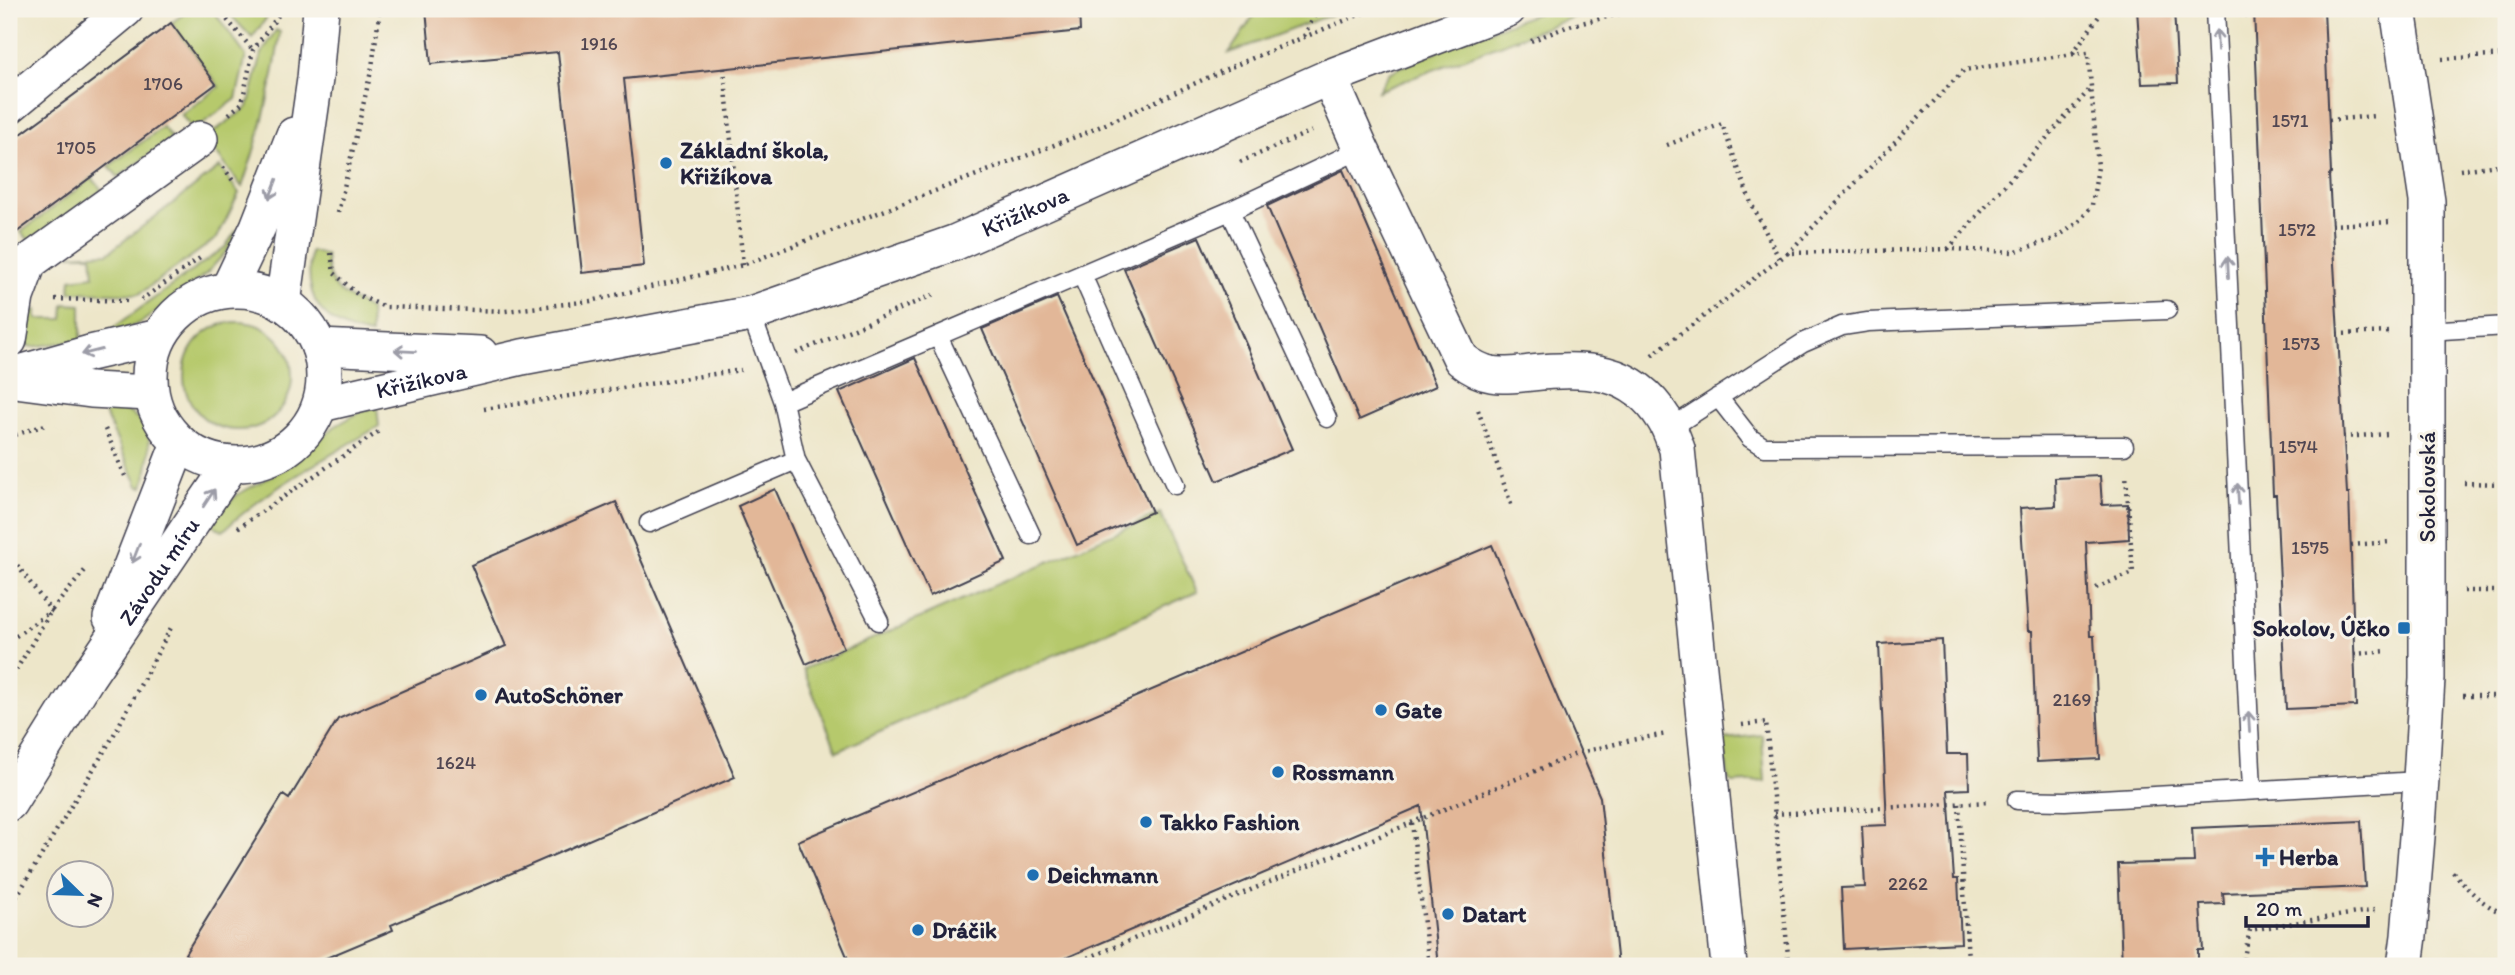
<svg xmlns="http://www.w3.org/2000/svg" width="2515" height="975" viewBox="0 0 2515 975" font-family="Itim,sans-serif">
<rect width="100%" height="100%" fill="#f7f3e8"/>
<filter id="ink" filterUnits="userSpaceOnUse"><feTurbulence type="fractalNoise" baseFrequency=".0143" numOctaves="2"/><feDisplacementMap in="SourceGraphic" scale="14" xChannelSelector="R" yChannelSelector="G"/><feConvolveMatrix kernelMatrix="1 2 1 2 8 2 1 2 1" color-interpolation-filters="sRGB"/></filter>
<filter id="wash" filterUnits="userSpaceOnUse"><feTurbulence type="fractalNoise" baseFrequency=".00686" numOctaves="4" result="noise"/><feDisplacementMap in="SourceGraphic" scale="28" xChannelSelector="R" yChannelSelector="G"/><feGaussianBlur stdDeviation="1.57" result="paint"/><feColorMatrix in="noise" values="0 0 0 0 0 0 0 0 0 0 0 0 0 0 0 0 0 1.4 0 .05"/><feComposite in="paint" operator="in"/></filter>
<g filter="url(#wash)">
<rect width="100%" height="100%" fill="#ede6c9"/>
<!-- green -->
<path fill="#b6c96c" stroke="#6c7654" stroke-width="2" d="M 191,9 L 212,9 L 246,56 L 236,99 L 194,130 L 181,115 L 219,87 L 171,23 Z
M 225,9 L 273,9 L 252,38 Z
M 1258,9 L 1346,9 L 1229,53 Z
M 1549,9 L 1606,9 L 1573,17 L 1378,91 L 1389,73 L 1401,67 L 1463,40 Z
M 276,30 L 280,32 C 273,86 260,136 242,187 L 205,138 L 248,107 L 262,53 Z
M 163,127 L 172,139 L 118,177 L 109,166 Z
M 220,167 L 239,193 L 217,238 L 139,294 L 70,292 L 71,279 L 94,276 L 92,255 L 69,255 L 108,253 Z
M 92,178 L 102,190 L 32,243 L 21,232 Z
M 236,231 L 239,232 L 232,245 L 207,273 L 142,322 L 111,335 L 105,334 L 225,247 Z
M 311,251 L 326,255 C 327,290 342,294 370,309 L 371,335 C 322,326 303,300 311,251 Z
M 64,304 L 81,305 L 81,340 L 32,347 L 24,344 L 30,310 L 37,310 L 37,319 L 63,319 Z
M184 376a54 54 0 1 1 108 0a54 54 0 1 1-108 0Z
M 103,405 C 157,413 154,443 143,487 L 138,486 L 103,410 Z
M 377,406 L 379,426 C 327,458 268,488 223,531 L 208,522 L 237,495 L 293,464 L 334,427 L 360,412 Z
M 1160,513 L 1197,592 L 837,751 L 803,669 Z
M 1762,735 L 1765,781 L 1732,783 L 1728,779 L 1724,739 Z"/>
<g id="blocks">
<!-- building -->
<path fill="#e2b798" d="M 426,9 L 554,9 L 555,15 L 622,9 L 1079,9 L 1080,31 L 624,79 L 644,266 L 582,273 L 558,52 L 431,64 Z
M 2137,9 L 2174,9 L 2178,83 L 2142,84 Z
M 2254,9 L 2324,9 L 2331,174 L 2329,175 L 2347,493 L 2349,493 L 2356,706 L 2286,709 L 2276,495 L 2273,495 Z
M 171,23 L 216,84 L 9,238 L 9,143 Z
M 1343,170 L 1436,386 L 1359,420 L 1267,206 Z
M 1199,237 L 1292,449 L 1217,481 L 1124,269 Z
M 1057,297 L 1152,512 L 1077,545 L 982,329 Z
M 915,358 L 1006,561 L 930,596 L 839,392 Z
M 2100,476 L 2102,505 L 2128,504 L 2129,539 L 2086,542 L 2090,636 L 2094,636 L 2100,759 L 2037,762 L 2032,631 L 2028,631 L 2020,508 L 2056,506 L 2055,478 Z
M 775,489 L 844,648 L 806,664 L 738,506 Z
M 616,502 L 735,777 L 391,925 L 393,930 L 307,966 L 205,966 L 185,954 L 283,795 L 289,799 L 338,719 L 506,646 L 471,565 Z
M 1492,545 L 1600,797 L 1618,966 L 1438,966 L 1421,806 L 1047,966 L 851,966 L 798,841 Z
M 1942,640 L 1947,754 L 1968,754 L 1969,789 L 1948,790 L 1954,879 L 1958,879 L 1961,943 L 1844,949 L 1841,888 L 1865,887 L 1862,826 L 1887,825 L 1879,644 Z
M 2361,821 L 2365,887 L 2223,893 L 2224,904 L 2200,905 L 2203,950 L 2198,950 L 2198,966 L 2122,966 L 2118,864 L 2194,862 L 2192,828 Z"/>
</g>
</g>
<g filter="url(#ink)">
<use href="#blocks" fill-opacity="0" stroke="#403f50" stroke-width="2"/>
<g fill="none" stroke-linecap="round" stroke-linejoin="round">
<!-- service casing -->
<g stroke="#403f50" stroke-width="21">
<path id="service" d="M 2215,9 L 2252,790
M 1230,211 L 1327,418
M 1082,275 L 1175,485
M 751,314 L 783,402
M 2427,331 L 2506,326
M 938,336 L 1031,535
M 1718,397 L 1750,438 L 1764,447 L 2124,446
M 1669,429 L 1803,343 L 1842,326 L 1868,322 L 2167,310
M 796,460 L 879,621
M 649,523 L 796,460 L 783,402 L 1230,211 L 1361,149
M 2017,800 L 2065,801 L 2420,781"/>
</g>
<!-- minor casing -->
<g stroke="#403f50" stroke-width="38">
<g id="minor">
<path d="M 2398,9 L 2427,201 L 2427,679 L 2419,812 L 2409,936 L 2405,966"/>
<path d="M 1329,77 L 1361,149 L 1461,359 C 1486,379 1501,376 1531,373 C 1584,367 1633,368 1664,419 C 1670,428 1673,439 1677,449 L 1729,966"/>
<path d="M 9,106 L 126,9"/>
<circle cx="237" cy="377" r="87"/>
<path d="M 228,290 L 258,227 L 294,135"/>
<path d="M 283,303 L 315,79 L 321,9"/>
<path d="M 9,340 L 16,297 L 29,262 L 200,139"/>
<path d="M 319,347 L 480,354"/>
<path d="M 9,376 L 90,353 L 159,337"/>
<path d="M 15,380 L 91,390 L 150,393"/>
<path id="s1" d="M 321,404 L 522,357 L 751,314 L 954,243 L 1329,77 L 1508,9"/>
<path d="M 111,618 L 179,443"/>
<path id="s2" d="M 9,803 L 88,676 L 231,465"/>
</g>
</g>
<!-- path -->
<path stroke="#403f50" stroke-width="4.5" stroke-dasharray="2 5" stroke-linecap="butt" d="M 218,9 L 253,50
M 2324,11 L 2362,9
M 2245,15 L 2255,15
M 1304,36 L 1318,9
M 1531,41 L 1569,26 L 1640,9
M 2073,53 L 2104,9
M 2442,59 L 2506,55
M 724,68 L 743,265
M 229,114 L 242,103 L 253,50 L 280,13
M 2329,120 L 2375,116
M 1667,145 L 1722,124 L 1751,203 L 1780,260
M 1240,162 L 1312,131
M 223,167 L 234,182
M 2460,170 L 2506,164
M 338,213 L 372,67 L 380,9
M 2331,225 L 2390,222
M 1948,249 L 2091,88
M 331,253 L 334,273 L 358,295 L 385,307 L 505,311 L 591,301 L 743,265 L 1088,132 L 1231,67 L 1373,9
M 55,299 L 130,301
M 141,300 L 200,258
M 2337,334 L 2391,332
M 796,353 L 933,295
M 1652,355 L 1788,253 L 1952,249 L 2013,252 L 2054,239 L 2079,222 L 2092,205 L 2098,167 L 2088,52 L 1964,70 L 1788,253
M 484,409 L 741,370
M 1478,410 L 1512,507
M 105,429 L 125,476
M 9,437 L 48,424
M 2343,437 L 2388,434
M 2464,483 L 2506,484
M 238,528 L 378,432
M 2351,545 L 2390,542
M 9,554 L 51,611 L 9,641
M 2096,588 L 2133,573 L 2126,475
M 2464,591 L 2506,591
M 2354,654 L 2388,651
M 9,682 L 51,611 L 87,568
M 2463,696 L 2506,696
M 1742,725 L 1766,722 L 1789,966
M 1959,804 L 1968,960 L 1986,966
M 1774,814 L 1988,802
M 1412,823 L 1429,966
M 2453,872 C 2469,891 2483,905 2506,915
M 9,909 L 111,740 L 173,624
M 1069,966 L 1576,754 L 1631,740 L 1667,734
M 2242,966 L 2250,930 L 2375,910"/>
<!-- service -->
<use href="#service" stroke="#fff" stroke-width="18"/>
<!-- minor -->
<use href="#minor" stroke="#fff" stroke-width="35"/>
</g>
<!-- one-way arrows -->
<defs><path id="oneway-shaft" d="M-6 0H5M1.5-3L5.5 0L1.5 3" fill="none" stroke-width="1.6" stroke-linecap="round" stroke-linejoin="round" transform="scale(1.75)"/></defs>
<g stroke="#9c9ca7">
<use href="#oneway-shaft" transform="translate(2217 40) rotate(-93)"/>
<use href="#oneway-shaft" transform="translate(273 189) rotate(111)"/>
<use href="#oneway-shaft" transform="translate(2228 267) rotate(-93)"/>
<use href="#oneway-shaft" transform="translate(405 351) rotate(-177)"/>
<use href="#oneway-shaft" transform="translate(92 352) rotate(166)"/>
<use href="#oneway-shaft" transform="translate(2238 494) rotate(-93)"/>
<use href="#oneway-shaft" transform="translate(209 498) rotate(-57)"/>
<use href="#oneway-shaft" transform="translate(136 553) rotate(111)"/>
<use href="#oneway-shaft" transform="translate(2249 722) rotate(-93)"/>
</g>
</g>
<!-- markers -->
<g fill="#1f6fb2" stroke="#f7f3e8" stroke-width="2.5">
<circle cx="666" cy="163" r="7"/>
<rect x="2397" y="621" width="14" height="14" rx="3.5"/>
<circle cx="481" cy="695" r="7"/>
<circle cx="1381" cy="710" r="7"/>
<circle cx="1278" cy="772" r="7"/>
<circle cx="1146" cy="822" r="7"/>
<path d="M2261.5 846.5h7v7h7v7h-7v7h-7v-7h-7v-7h7z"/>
<circle cx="1033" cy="875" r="7"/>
<circle cx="1448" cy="914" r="7"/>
<circle cx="918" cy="930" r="7"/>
</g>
<g text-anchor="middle" stroke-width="6" stroke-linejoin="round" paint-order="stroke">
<!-- number labels -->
<g font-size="19" fill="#524752">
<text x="599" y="50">1916</text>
<text x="163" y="90">1706</text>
<text x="2290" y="127">1571</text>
<text x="76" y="154">1705</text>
<text x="2297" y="236">1572</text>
<text x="2301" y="350">1573</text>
<text x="2298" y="453">1574</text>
<text x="2310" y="554">1575</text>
<text x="2072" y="706">2169</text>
<text x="456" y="769">1624</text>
<text x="1908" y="890">2262</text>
</g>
<!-- poi labels -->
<g font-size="23" font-weight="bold" fill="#22223b" stroke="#f7f3e8" text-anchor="start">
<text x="680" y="158">Základní škola,<tspan x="680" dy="26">Křižíkova</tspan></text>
<text x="2390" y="636" text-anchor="end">Sokolov, Účko</text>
<text x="495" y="703">AutoSchöner</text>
<text x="1395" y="718">Gate</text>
<text x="1292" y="780">Rossmann</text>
<text x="1160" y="830">Takko Fashion</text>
<text x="2279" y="865">Herba</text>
<text x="1047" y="883">Deichmann</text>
<text x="1462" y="922">Datart</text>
<text x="932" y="938">Dráčik</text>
</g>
<!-- street labels -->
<g font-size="23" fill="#22223b" stroke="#f7f3e8">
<text dy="8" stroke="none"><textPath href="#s1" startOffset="732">Křižíkova</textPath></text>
<text dy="8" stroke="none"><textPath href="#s1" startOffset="103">Křižíkova</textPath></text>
<text transform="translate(2427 487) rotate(-90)" y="8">Sokolovská</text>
<text dy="8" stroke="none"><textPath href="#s2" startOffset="276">Závodu míru</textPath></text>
</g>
</g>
<!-- margin -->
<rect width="2515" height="975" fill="none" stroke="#f7f3e8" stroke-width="35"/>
<!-- north arrow -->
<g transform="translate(80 894) rotate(113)"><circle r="33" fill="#f7f3e8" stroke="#a29fa3" stroke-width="2"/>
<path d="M0-5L12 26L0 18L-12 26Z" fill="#1f6fb2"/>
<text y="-10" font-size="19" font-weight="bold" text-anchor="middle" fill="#22223b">N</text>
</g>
<!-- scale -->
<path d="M2246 916v10h122v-10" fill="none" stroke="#22223b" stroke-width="3.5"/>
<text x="2256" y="916" font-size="21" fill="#22223b" stroke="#f7f3e8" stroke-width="5" paint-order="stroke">20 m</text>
</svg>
